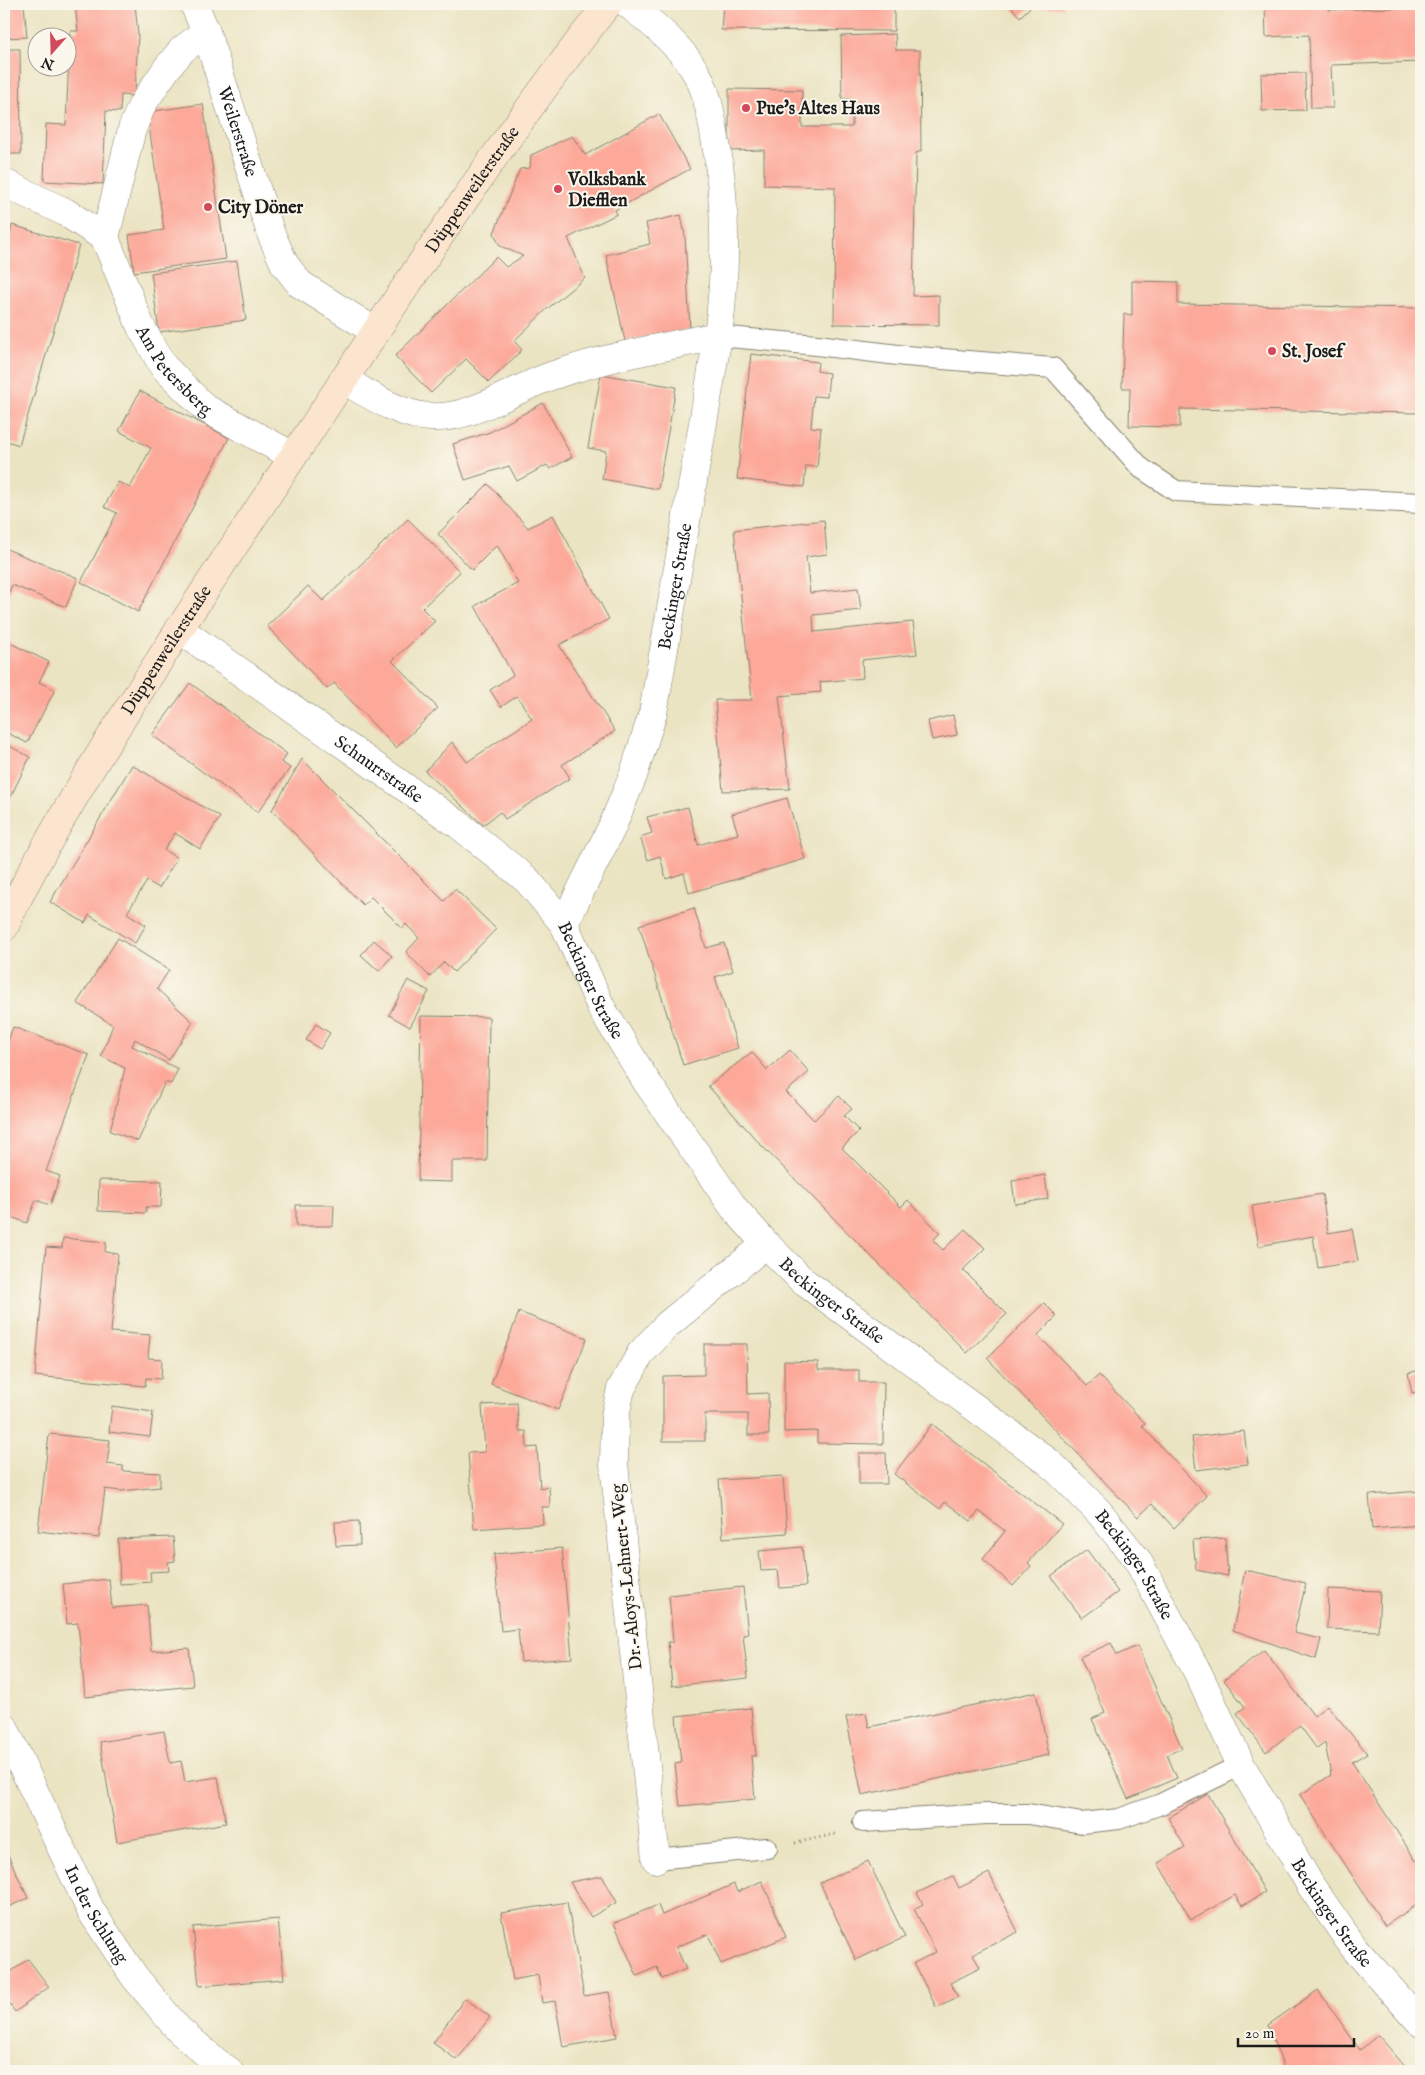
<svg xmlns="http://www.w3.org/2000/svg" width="1425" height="2075" viewBox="0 0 1425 2075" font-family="'IM FELL English',serif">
<rect width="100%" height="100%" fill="#fbf7ec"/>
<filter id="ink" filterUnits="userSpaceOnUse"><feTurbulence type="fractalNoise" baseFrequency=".02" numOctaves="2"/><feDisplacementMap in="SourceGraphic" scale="10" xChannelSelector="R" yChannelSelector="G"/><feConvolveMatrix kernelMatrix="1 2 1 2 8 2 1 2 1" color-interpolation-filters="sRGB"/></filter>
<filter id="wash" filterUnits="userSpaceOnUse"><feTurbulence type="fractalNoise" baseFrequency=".0096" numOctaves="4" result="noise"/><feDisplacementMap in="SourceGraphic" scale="20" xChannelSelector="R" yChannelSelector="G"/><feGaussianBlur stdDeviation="1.12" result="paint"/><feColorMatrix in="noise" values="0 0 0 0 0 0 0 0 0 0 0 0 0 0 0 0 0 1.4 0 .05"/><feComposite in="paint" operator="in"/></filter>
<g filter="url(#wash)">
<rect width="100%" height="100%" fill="#ebe4c3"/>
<g id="blocks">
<!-- building -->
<path fill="#fca99a" d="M 4,4 L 24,4 L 27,37 L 4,38 Z
M 75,4 L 135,4 L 138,34 L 135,96 L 121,95 L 120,112 L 106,111 L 103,184 L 44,181 L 46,124 L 66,125 L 70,31 L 78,31 Z
M 723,4 L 894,4 L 894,31 L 721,30 Z
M 1004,4 L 1063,4 L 1063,8 L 1031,6 L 1020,17 L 1010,6 Z
M 1265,4 L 1329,4 L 1329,10 L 1421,7 L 1421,62 L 1331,65 L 1333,108 L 1311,108 L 1309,35 L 1266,37 Z
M 895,34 L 896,50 L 920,50 L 921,151 L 916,153 L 913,296 L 939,295 L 939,325 L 834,324 L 835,187 L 764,185 L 764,150 L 729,151 L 729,89 L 802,90 L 802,127 L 852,127 L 852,99 L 842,99 L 841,36 Z
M 4,49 L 20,49 L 21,154 L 4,154 Z
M 1305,73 L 1306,110 L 1262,111 L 1261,74 Z
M 203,104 L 226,259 L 134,272 L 129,235 L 164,230 L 147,112 Z
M 659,114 L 690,169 L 615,210 L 617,214 L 568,238 L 585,278 L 547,309 L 514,341 L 522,350 L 489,382 L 466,359 L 431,393 L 395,356 L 496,257 L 506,267 L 523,256 L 500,246 L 494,233 L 520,169 L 530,168 L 531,155 L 572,136 L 585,155 Z
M 681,215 L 685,236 L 690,330 L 625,341 L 606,255 L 650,244 L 646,223 Z
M 12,225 L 79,245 L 19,445 L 4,440 L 4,232 L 10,234 Z
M 237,261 L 246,320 L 159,332 L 151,273 Z
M 1132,281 L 1178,282 L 1178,304 L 1421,308 L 1421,413 L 1180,409 L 1180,427 L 1129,426 L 1130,388 L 1122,388 L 1124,314 L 1132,315 Z
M 751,354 L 818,362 L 817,371 L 829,373 L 827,397 L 814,396 L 811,427 L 821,428 L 817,467 L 806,466 L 804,487 L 737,479 Z
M 601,374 L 676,387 L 658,489 L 602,479 L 606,451 L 588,448 Z
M 140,391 L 229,438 L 138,612 L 81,582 L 117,513 L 104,507 L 118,482 L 130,488 L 151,448 L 119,431 Z
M 543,403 L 572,457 L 550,469 L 547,465 L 517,481 L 509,466 L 465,480 L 453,444 L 490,432 Z
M 488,484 L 528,528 L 553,515 L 609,619 L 559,645 L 615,731 L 562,765 L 570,778 L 505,819 L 500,812 L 483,825 L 425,771 L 452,742 L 467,762 L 532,719 L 517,696 L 501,707 L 490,690 L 513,675 L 475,606 L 518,583 L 497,545 L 472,570 L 438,534 Z
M 408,519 L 460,572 L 422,608 L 435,621 L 392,661 L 438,708 L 396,748 L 334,683 L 327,689 L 267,626 L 308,586 L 323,601 Z
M 824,520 L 827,554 L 806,557 L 810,593 L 858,588 L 861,610 L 813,615 L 814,632 L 913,622 L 917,654 L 862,660 L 863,678 L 820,682 L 821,692 L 779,696 L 790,789 L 723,791 L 715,700 L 752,700 L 734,530 Z
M 4,548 L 78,578 L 66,607 L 12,585 L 4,605 Z
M 4,640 L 49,662 L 39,682 L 55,690 L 27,743 L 4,731 Z
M 190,683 L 287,754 L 281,762 L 290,768 L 258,812 L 152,735 Z
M 953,715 L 957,735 L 932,740 L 928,721 Z
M 4,743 L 30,757 L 4,810 Z
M 302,759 L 444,901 L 455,889 L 496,929 L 454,972 L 444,962 L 430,977 L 406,952 L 419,938 L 406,924 L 402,928 L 371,897 L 363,905 L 272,810 Z
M 132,765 L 220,817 L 200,849 L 175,833 L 164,850 L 177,858 L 159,888 L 147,881 L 127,913 L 146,925 L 135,943 L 89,915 L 85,923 L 50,902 Z
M 787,798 L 805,859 L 689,893 L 684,873 L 666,879 L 660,856 L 648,860 L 640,837 L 652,833 L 647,817 L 688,807 L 698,845 L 738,834 L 732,814 Z
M 694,908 L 706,948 L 724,943 L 733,971 L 715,977 L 738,1048 L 683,1065 L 639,925 Z
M 118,938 L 169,970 L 157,989 L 193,1022 L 169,1060 L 135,1039 L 132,1046 L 178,1069 L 171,1084 L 165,1082 L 138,1141 L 110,1131 L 125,1068 L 101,1056 L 113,1025 L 77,1003 Z
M 374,940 L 392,956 L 379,971 L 361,955 Z
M 408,980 L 429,991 L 410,1027 L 389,1015 Z
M 421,1016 L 489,1017 L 487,1161 L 452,1161 L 452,1182 L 418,1181 Z
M 316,1024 L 330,1033 L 320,1049 L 306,1040 Z
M 13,1027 L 89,1055 L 46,1171 L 60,1176 L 50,1205 L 36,1200 L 27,1223 L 4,1214 L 4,1052 Z
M 790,1050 L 809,1072 L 786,1092 L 814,1120 L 839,1096 L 852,1109 L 844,1116 L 859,1131 L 842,1148 L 901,1207 L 908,1200 L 940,1233 L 933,1240 L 943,1250 L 965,1229 L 985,1248 L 963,1270 L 1007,1314 L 967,1353 L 760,1144 L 708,1086 L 752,1052 L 767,1070 Z
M 1045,1175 L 1048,1199 L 1015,1204 L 1012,1181 Z
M 99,1180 L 162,1181 L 161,1207 L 146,1207 L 146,1213 L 98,1211 Z
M 1322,1194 L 1328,1233 L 1352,1229 L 1358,1261 L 1318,1268 L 1313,1236 L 1259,1246 L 1252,1206 Z
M 296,1205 L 334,1205 L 333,1226 L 296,1226 Z
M 63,1238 L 106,1242 L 105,1252 L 118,1254 L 111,1332 L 150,1335 L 148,1358 L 162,1359 L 161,1379 L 146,1378 L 145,1386 L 35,1376 L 46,1247 L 62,1248 Z
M 1044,1303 L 1057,1316 L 1038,1335 L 1087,1386 L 1099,1375 L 1145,1423 L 1142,1426 L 1207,1496 L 1174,1528 L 1152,1504 L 1138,1517 L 987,1358 Z
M 519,1312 L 587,1338 L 558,1410 L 491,1384 Z
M 704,1344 L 747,1344 L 748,1394 L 768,1393 L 769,1435 L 748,1435 L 748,1414 L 705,1414 L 705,1441 L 663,1441 L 663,1376 L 704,1375 Z
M 784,1361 L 818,1362 L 818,1370 L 859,1370 L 859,1382 L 884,1382 L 883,1444 L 817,1443 L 817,1431 L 784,1432 Z
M 1421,1370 L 1421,1391 L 1412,1393 L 1408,1373 Z
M 517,1403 L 519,1431 L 526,1431 L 527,1448 L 537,1447 L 540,1488 L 549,1486 L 550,1507 L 542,1507 L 543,1524 L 474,1529 L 468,1453 L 485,1452 L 482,1405 Z
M 112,1406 L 153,1412 L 150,1437 L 109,1432 Z
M 932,1424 L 1062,1524 L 1028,1563 L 1031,1566 L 1013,1586 L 983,1559 L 1005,1531 L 979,1511 L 971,1521 L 945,1502 L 940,1509 L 894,1474 Z
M 1244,1431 L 1248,1464 L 1196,1470 L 1192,1437 Z
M 49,1434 L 110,1440 L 107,1464 L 123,1466 L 123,1471 L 160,1473 L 160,1487 L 121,1491 L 105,1489 L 99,1538 L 38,1531 Z
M 859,1453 L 886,1453 L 887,1484 L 859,1484 Z
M 783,1476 L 787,1533 L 723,1538 L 719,1480 Z
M 1421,1491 L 1421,1525 L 1372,1529 L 1369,1495 Z
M 359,1521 L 360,1545 L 336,1546 L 335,1522 Z
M 173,1537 L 175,1561 L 168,1562 L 169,1571 L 150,1572 L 151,1582 L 120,1584 L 118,1539 Z
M 1225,1538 L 1228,1576 L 1196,1570 L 1193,1540 Z
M 802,1547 L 806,1586 L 780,1588 L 778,1570 L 761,1571 L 759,1551 Z
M 562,1548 L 572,1658 L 521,1662 L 518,1629 L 501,1631 L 494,1554 Z
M 1087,1550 L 1118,1592 L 1082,1618 L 1051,1576 Z
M 1245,1570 L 1306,1583 L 1294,1633 L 1321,1639 L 1316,1659 L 1233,1630 Z
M 109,1579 L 112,1608 L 147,1605 L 151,1651 L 189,1648 L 193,1686 L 85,1697 L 78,1623 L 67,1624 L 63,1584 Z
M 743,1587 L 748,1634 L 743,1635 L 748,1678 L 672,1686 L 668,1642 L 673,1642 L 669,1595 Z
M 1328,1589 L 1380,1591 L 1378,1631 L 1327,1629 Z
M 1111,1643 L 1117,1655 L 1137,1646 L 1182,1748 L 1167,1755 L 1177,1778 L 1128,1799 L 1092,1719 L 1105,1713 L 1080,1657 Z
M 1264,1650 L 1314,1716 L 1327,1705 L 1367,1753 L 1352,1762 L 1416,1861 L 1421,1858 L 1421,1902 L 1385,1926 L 1300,1795 L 1331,1775 L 1325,1743 L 1317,1749 L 1300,1726 L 1266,1752 L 1237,1713 L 1245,1707 L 1224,1680 Z
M 1036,1692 L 1049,1755 L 862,1795 L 846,1717 L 866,1713 L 869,1727 Z
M 751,1708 L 756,1756 L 751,1756 L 755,1799 L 680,1806 L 675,1764 L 681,1763 L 676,1716 Z
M 164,1731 L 170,1763 L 181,1761 L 185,1782 L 218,1777 L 226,1823 L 117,1842 L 100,1742 Z
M 1208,1794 L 1265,1892 L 1242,1906 L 1235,1895 L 1191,1920 L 1158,1863 L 1185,1847 L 1168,1818 Z
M 7,1853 L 28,1898 L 4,1909 L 4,1854 Z
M 868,1861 L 905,1937 L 856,1960 L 820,1883 Z
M 989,1873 L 1018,1932 L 973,1954 L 980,1968 L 950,1983 L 958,1997 L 936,2007 L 914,1963 L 936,1952 L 914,1909 L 923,1904 L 917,1893 L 953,1876 L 959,1888 Z
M 602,1876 L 617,1902 L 591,1917 L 570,1882 Z
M 762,1881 L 786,1937 L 721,1964 L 708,1934 L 676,1947 L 686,1969 L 662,1979 L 657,1967 L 637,1976 L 614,1923 L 658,1905 L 662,1915 L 734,1884 L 737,1892 Z
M 567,1902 L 584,1996 L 609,1992 L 617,2037 L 563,2047 L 555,2001 L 542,2003 L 538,1975 L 513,1980 L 501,1913 Z
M 278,1919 L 284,1979 L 199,1986 L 193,1927 Z
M 28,1959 L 49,1987 L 15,2012 L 4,1996 L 4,1977 Z
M 1318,1990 L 1360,2050 L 1378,2035 L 1409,2071 L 1285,2071 L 1268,2025 Z
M 465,1998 L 490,2017 L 457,2060 L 433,2043 Z"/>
</g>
</g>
<g filter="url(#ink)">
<use href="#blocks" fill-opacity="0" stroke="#848070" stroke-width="1"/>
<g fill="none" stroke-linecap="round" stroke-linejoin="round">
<!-- lane casing -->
<g stroke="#848070" stroke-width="22">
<path id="lane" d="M 718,336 L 817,345 L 906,356 L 1053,368 L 1141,468 L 1176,491 L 1421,503
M 863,1822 L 986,1814 L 1028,1814 L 1082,1823 L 1119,1819 L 1161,1804 L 1241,1765
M 656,1859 L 767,1848"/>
</g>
<!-- street casing -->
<g stroke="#848070" stroke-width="29">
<g id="street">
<path id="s1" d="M 194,4 L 206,32 L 271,234 L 285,265 L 300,284 L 376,332"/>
<path id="s2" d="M 4,183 L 65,212 L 105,238 L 141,327 L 163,366 L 205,408 L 293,456"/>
<path d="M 105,238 L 132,129 L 142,105 L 167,68 L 182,50 L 206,32"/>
<path d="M 343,380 C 370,394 398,415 430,417 C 470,420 514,389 551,376 C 606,357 662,347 718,336"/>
<path id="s3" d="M 179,629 L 459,825 L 527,880 L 564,924 L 602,1009 L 646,1081 L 734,1208 L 766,1244 L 803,1281 L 1050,1463 L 1099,1512 L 1138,1561 L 1198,1673 L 1241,1765 L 1311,1886 L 1355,1949 L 1421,2023"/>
<path id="s4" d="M 564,924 L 612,827 L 633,776 L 653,713 L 718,336 C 727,267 727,201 714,132 C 711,115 707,93 699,78 C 683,47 654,25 628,4"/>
<path id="s5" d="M 4,1727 L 91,1911 L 134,1976 L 179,2030 L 220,2065 L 229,2071"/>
<path d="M 656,1859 L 614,1464 L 615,1416 L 621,1389 L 641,1353 L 667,1325 L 766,1244"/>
</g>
</g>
<!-- secondary casing -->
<g stroke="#848070" stroke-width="29">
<g id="secondary">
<path id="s6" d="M 4,928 C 27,876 57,827 86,777 C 142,684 203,593 263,502 C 375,334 483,162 608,4"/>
</g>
</g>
<!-- path -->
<path stroke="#848070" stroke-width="3" stroke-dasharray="1 4" stroke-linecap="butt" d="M 795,1843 L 835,1834"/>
<!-- lane -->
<use href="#lane" stroke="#fff" stroke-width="20"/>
<!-- street -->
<use href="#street" stroke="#fff" stroke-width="28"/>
<!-- secondary -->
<use href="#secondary" stroke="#fce5cf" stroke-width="28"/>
</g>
</g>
<!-- markers -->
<g fill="#d1495b" stroke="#fbf7ec" stroke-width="2">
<circle cx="746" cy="108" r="5"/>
<circle cx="558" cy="189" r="5"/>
<circle cx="208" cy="207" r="5"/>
<circle cx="1272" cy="351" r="5"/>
</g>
<g text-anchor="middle" stroke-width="4" stroke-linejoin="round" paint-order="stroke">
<!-- poi labels -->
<g font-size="18" font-weight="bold" fill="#1c1c1c" stroke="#fbf7ec" text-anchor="start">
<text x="756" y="114">Pue's Altes Haus</text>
<text x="568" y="185">Volksbank<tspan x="568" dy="21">Diefflen</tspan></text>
<text x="218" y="213">City Döner</text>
<text x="1282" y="357">St. Josef</text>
</g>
<!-- street labels -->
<g font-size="18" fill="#1c1c1c" stroke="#fbf7ec">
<text dy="6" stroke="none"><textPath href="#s1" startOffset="135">Weilerstraße</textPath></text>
<text dy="6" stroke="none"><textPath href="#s6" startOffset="875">Düppenweilerstraße</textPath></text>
<text dy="6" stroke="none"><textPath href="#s2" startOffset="266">Am Petersberg</textPath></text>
<text dy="6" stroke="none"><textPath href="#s4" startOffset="358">Beckinger Straße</textPath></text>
<text dy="6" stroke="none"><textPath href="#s6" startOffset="322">Düppenweilerstraße</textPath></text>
<text dy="6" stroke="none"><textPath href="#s3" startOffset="244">Schnurrstraße</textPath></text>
<text dy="6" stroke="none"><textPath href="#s3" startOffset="549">Beckinger Straße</textPath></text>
<text dy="6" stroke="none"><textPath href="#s3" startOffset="954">Beckinger Straße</textPath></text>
<text dy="6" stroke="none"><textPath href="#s3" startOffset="1359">Beckinger Straße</textPath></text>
<text transform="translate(626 1577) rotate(-96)" y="6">Dr.-Aloys-Lehnert-Weg</text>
<text dy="6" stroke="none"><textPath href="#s3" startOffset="1760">Beckinger Straße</textPath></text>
<text dy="6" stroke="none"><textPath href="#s5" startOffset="209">In der Schlung</textPath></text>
</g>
</g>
<!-- margin -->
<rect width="1425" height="2075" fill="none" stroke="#fbf7ec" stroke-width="20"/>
<!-- north arrow -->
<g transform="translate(52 52) rotate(200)"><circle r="24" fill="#fbf7ec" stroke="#a29f99"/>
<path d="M0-4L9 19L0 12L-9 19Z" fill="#d1495b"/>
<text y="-8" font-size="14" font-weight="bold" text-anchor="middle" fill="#1c1c1c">N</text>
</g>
<!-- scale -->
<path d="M1238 2038v8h116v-8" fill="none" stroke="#1c1c1c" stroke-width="2.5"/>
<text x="1245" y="2038" font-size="15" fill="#1c1c1c" stroke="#fbf7ec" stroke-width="4" paint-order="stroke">20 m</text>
</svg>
